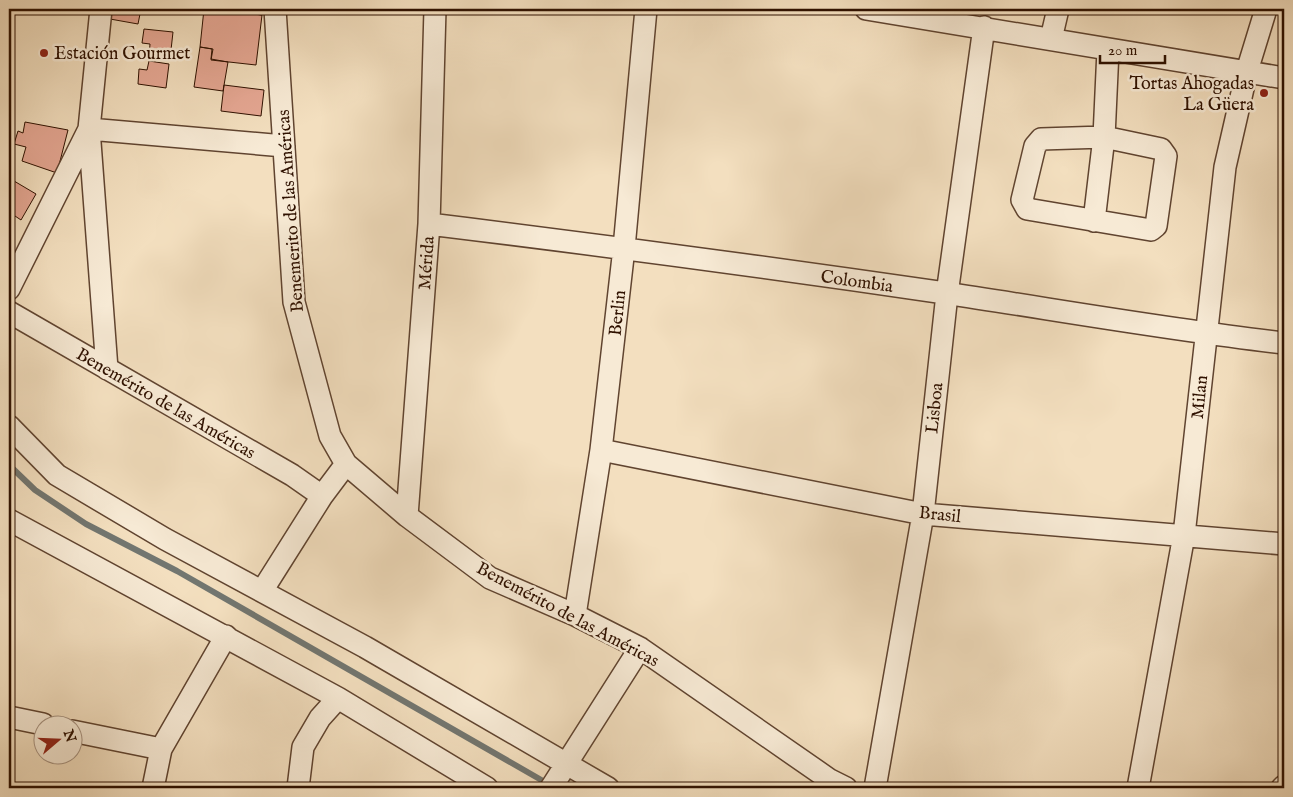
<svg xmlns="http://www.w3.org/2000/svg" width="1293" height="797" viewBox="0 0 1293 797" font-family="'IM FELL English',serif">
<rect width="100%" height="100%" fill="#f3dfbf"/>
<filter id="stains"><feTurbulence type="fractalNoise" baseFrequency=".004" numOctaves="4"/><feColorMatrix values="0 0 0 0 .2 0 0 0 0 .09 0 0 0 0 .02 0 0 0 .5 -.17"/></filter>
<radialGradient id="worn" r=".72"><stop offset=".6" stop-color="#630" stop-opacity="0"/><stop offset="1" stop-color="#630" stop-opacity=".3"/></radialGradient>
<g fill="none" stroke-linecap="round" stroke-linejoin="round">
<!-- stream -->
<path stroke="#727670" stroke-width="6" d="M 9,465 L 35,490 L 86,524 L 177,571 L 550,785"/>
</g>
<!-- building -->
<path fill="#e5a793" stroke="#2f1100" d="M 111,9 L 141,9 L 138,24 L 110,19 Z
M 204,9 L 262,15 L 256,65 L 211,60 L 213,49 L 200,47 Z
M 224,9 L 262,9 L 262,15 Z
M 144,29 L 173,32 L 170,59 L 149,57 L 150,44 L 142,43 Z
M 200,47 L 212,49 L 211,59 L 228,62 L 223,91 L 194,87 Z
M 149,61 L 169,64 L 166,88 L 138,84 L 139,69 L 147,70 Z
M 224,85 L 264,90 L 261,116 L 221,111 Z
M 25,122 L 68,130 L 57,173 L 22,161 L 26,147 L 14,144 L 18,131 L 23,133 Z
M 9,178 L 36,194 L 21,220 L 9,212 Z"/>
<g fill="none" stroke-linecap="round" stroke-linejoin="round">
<!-- minor casing -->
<g stroke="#604430" stroke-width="24">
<path id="minor" d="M 275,9 L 294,302 L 330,436 L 346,464 L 407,516 L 490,578 L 575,615 L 640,648 L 830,780 L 846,788
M 866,9 L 1284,78
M 1051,39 L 1058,9
M 1094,221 L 1104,137 L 1041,139 L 1035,146 L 1022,200 L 1027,209 L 1151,230 L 1156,226 L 1166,156 L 1161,149 L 1104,137 L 1108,50
M 429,224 C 601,245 773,268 945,293 C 1058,310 1171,330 1284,343
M 9,289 L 89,129 L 101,9
M 9,312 L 292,475 L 322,496
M 107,369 L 89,129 L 284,146
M 9,426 L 57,475 L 165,539 L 365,647 L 608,788
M 601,450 L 923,514 L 1284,544
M 407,516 L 429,224 L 435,9
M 9,520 L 338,698 L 487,788
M 262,591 L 322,496 L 346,464
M 575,615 L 601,450 L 624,248 L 646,9
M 9,717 L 43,724
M 72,731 L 161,749
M 153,788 L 161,749 L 226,636
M 298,788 L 303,747 L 320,718 L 338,698
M 551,788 L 640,648
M 875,788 L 923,514 L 947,294 L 984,27
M 1138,788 L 1184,535 L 1225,167 L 1247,71 L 1266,9
M 1282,788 L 1284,786"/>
</g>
<!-- minor -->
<use href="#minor" stroke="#f7ead5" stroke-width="21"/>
</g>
<!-- markers -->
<g fill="#8f2418" stroke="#f7ead5" stroke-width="2">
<circle cx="44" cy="53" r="5"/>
<circle cx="1264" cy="93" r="5"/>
</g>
<g text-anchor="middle" stroke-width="5" stroke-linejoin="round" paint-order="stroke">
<!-- poi labels -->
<g font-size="18" fill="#2f1100" stroke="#f7ead5" text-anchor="start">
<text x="54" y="59">Estación Gourmet</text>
<text x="1254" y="89" text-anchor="end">Tortas Ahogadas<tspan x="1254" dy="21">La Güera</tspan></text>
</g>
<!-- street labels -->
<g font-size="18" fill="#2f1100" stroke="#f7ead5">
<text transform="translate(290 211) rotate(-94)" y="6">Benemerito de las Américas</text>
<text transform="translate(426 263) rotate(-86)" y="6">Mérida</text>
<text transform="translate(857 281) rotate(8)" y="6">Colombia</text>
<text transform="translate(617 313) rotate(-84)" y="6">Berlin</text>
<text transform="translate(1199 397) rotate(-84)" y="6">Milan</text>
<text transform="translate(166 403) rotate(30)" y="6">Benemérito de las Américas</text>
<text transform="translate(934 408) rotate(-84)" y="6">Lisboa</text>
<text transform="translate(940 514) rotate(6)" y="6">Brasil</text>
<text transform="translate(568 614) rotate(28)" y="6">Benemérito de las Américas</text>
</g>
</g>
<!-- margin -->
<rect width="1293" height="797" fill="none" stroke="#f3dfbf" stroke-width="30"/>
<rect x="10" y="10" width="1273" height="777" fill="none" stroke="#2f1100" stroke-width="2.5"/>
<rect x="15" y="15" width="1263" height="767" fill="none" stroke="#2f1100"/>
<!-- north arrow -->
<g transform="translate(58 740) rotate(71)"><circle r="24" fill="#f7ead5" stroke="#a79380"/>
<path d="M0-4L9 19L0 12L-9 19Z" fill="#8f2418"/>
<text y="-8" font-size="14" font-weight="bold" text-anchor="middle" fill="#2f1100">N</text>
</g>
<!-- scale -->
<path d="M1100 55v8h65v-8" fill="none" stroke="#2f1100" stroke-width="2.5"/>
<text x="1108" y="55" font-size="15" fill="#2f1100" stroke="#f7ead5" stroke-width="4" paint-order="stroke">20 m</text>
<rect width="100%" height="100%" filter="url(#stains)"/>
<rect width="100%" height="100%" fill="url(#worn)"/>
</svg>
